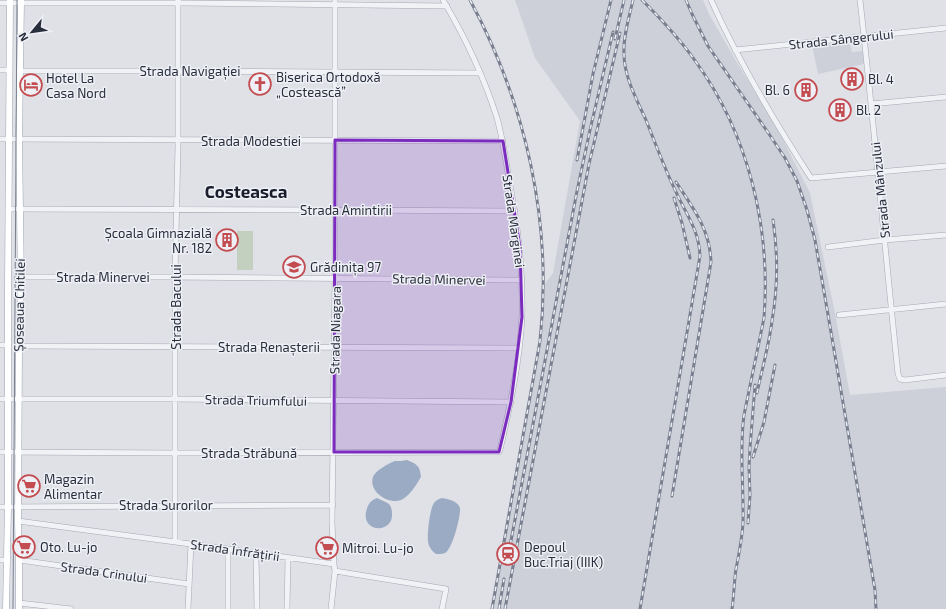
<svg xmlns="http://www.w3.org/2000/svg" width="946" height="609" viewBox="0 0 946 609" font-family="'Exo 2',sans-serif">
<rect width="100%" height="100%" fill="#dfe1e7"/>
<!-- built -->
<path fill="#cdd0d9" d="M 515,0 L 703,0 L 709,14 L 736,61 L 778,130 L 810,193 L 835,313 L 850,395 L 946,387 L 946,609 L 490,609 L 540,337 L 541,289 L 553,273 L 580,121 L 535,58 Z
M 849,40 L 852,52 L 863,51 L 864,64 L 818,74 L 812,45 Z"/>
<!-- green -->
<path fill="#c3d0c0" d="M 237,231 L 253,231 L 253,270 L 237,270 Z"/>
<!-- water -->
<path fill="#9cabc4" d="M 407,460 C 417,464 420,466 421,477 C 416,485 410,496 401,500 C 389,505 368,492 373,477 C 375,471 389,463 395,461 C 399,461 403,461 407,460 Z
M 377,498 C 381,500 386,502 389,504 C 391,506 392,510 392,513 C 394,534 362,533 366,512 C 368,504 370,501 377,498 Z
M 442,498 C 448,499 458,501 460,508 C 461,516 452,550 445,553 C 443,554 439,554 436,554 C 432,551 428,546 428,541 C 427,534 430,508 434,503 C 436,500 439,499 442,498 Z"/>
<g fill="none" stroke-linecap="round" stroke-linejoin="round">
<!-- minor casing -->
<g stroke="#a5a8b1" stroke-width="6">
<path id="minor" d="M 711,0 C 739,62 774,121 811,178 L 946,166
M 860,0 C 874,125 885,250 898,374 L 900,379 L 905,380 L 946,375
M 0,3 L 182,3 L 447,6
M 735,50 L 946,28
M 0,70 L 9,70
M 20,71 L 177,71 L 480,73
M 871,104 L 946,97
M 0,139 L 503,141
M 9,209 L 335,210 L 515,211
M 828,247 L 885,240 L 946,235
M 20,277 L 172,277 L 522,280
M 839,315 L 946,304
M 0,345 L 8,345
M 19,346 L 519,348
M 0,399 L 171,399 L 511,402
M 0,452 L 176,453 L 499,452 L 500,450 C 510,406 520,361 522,316 C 523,275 519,235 512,196 C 507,170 504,143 497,118 C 484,77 465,37 443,0
M 0,507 L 333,505
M 18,521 L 228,549 L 334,564 L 335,571 L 446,589 L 442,609
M 175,542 L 175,277 L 178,146 L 178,0
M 256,553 L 257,609
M 0,560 L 7,560
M 19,560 L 189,584
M 334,564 L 332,523 L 335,278 L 335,0
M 19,603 L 71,609
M 188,609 L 191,544
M 228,609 L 228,549
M 287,609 L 288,558
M 331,609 L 335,571"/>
</g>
<!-- major casing -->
<g stroke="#9fa4b2" stroke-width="7">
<path id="major" d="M 6,609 L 8,507 L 8,286 L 10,0
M 19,609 L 19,569 L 18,521 L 19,346 L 21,286 L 19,139 L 21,0"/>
</g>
<!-- minor -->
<use href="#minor" stroke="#f1f2f6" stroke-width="5"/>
<!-- major -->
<use href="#major" stroke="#fff" stroke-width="6"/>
<!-- tram -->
<path stroke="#797f8f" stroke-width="1" d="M 13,609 L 17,0"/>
<!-- rail casing -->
<g stroke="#797f8f" stroke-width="3">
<path id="rail" d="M 470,0 C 526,104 553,223 540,341 L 492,609
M 633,0 C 629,18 623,36 624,54 C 624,77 637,100 646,120 C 656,145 665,170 677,194 C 687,216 699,230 700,256 L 640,609
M 642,0 C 661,19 680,39 696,62 C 749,135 771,229 764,318 L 744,415 C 739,451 744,487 743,523 C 742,539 739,554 736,569 C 734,582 734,596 732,609
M 686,0 L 692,14 L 708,46 L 767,131 L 785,158 L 797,181 L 807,210 L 815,240 L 826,303 L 875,590 L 876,609
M 615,39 L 624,0
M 577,160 L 593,74 L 611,0
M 674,198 L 682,223 L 690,258
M 757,393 C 762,369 769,345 772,321 C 778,287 778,253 773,220
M 753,457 L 764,422 L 775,365
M 672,496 L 711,262 C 710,229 693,208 676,182
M 748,523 L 750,495 L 749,467 L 750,448 L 755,385
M 507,562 L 577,191 L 590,130 L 613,32
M 499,609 L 504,579
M 505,609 L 589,164 L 620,33"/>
</g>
<!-- rail -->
<use href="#rail" stroke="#eef0f5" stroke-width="1.5" stroke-dasharray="4.5" stroke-linecap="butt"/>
</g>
<!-- marked area -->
<path fill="#7b2cbf" fill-opacity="0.2" stroke="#7b2cbf" stroke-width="3" stroke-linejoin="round" d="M 335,140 L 503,141 L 520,247 L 522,317 L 511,402 L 499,452 L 334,452 Z"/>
<!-- icons -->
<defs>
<g id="building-ring" transform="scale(1.15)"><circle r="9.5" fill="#eef0f5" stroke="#c34c51" stroke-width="1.5"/><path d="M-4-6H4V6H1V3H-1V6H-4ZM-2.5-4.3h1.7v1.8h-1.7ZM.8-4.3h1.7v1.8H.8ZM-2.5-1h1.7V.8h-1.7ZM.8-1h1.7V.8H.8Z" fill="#c34c51"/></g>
<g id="church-ring" transform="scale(1.15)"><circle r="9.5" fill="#eef0f5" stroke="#c34c51" stroke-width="1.5"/><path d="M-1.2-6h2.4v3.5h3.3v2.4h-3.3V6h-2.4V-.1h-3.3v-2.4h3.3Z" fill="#c34c51"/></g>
<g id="hotel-ring" transform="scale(1.15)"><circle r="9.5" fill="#eef0f5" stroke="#c34c51" stroke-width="1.5"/><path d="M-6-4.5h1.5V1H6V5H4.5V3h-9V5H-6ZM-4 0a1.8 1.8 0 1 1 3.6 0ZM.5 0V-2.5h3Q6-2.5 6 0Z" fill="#c34c51"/></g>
<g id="school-ring" transform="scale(1.15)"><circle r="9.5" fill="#eef0f5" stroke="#c34c51" stroke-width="1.5"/><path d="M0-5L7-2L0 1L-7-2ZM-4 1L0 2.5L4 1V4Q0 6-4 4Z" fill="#c34c51"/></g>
<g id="supermarket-ring" transform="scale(1.15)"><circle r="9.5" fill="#eef0f5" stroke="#c34c51" stroke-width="1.5"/><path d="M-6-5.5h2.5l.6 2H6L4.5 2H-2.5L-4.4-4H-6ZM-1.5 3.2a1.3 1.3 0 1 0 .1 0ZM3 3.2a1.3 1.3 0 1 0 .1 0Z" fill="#c34c51"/></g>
<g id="station-ring" transform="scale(1.15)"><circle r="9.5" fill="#eef0f5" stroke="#c34c51" stroke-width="1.5"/><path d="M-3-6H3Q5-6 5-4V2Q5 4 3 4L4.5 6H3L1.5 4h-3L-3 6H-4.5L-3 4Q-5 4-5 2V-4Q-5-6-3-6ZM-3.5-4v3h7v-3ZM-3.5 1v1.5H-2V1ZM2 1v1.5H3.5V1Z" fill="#c34c51"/></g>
</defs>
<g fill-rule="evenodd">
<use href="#building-ring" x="852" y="79"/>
<use href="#church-ring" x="260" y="84"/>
<use href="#hotel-ring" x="31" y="85"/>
<use href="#building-ring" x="806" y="90"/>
<use href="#building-ring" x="840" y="110"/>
<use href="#building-ring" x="227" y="240"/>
<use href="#school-ring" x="294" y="267"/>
<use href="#supermarket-ring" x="29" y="486"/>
<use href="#supermarket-ring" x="24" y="547"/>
<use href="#supermarket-ring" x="327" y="548"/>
<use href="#station-ring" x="508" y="554"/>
</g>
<g text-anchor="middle" stroke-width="3" stroke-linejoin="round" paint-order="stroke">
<!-- street labels -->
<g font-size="13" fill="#292e3d" stroke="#eef0f5">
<text transform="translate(841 39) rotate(-6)" y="5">Strada Sângerului</text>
<text x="190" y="76">Strada Navigației</text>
<text x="251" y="146">Strada Modestiei</text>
<text transform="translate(880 190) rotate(-96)" y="5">Strada Mânzului</text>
<text x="346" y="215">Strada Amintirii</text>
<text transform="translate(514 221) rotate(82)" y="5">Strada Marginei</text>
<text x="103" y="282">Strada Minervei</text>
<text transform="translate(439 279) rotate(1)" y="5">Strada Minervei</text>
<text transform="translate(19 305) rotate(-89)" y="5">Șoseaua Chitilei</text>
<text transform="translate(176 307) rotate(-90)" y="5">Strada Bacului</text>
<text transform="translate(335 330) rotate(-89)" y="5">Strada Niagara</text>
<text x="269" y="352">Strada Renașterii</text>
<text transform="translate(256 400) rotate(1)" y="5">Strada Triumfului</text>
<text x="249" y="458">Strada Străbună</text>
<text x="166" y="510">Strada Surorilor</text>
<text transform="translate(235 550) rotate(8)" y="5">Strada Înfrățirii</text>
<text transform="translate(104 572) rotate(8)" y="5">Strada Crinului</text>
</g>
<!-- poi labels -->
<g font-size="13" fill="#292e3d" stroke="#eef0f5" text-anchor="start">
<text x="276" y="82">Biserica Ortodoxă<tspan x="276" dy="15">„Costească”</tspan></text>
<text x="46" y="83">Hotel La<tspan x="46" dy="15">Casa Nord</tspan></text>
<text x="868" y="84">Bl. 4</text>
<text x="790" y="95" text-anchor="end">Bl. 6</text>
<text x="856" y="115">Bl. 2</text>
<text x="212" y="238" text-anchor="end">Școala Gimnazială<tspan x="212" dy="15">Nr. 182</tspan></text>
<text x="310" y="272">Grădinița 97</text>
<text x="44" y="484">Magazin<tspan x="44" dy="15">Alimentar</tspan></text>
<text x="40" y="552">Oto. Lu-jo</text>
<text x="524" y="552">Depoul<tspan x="524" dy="15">Buc.Triaj (IIIK)</tspan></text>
<text x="342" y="553">Mitroi. Lu-jo</text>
</g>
<!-- district labels -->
<g font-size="17" font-weight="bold" fill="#1b1f2d" stroke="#eef0f5">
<text x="246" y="198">Costeasca</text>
</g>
</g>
<!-- north arrow -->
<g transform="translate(32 32) rotate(241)" stroke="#eef0f5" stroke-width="3" paint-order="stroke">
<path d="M0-3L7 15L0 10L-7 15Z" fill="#292e3d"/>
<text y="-6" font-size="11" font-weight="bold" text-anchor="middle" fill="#292e3d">N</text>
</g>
</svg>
